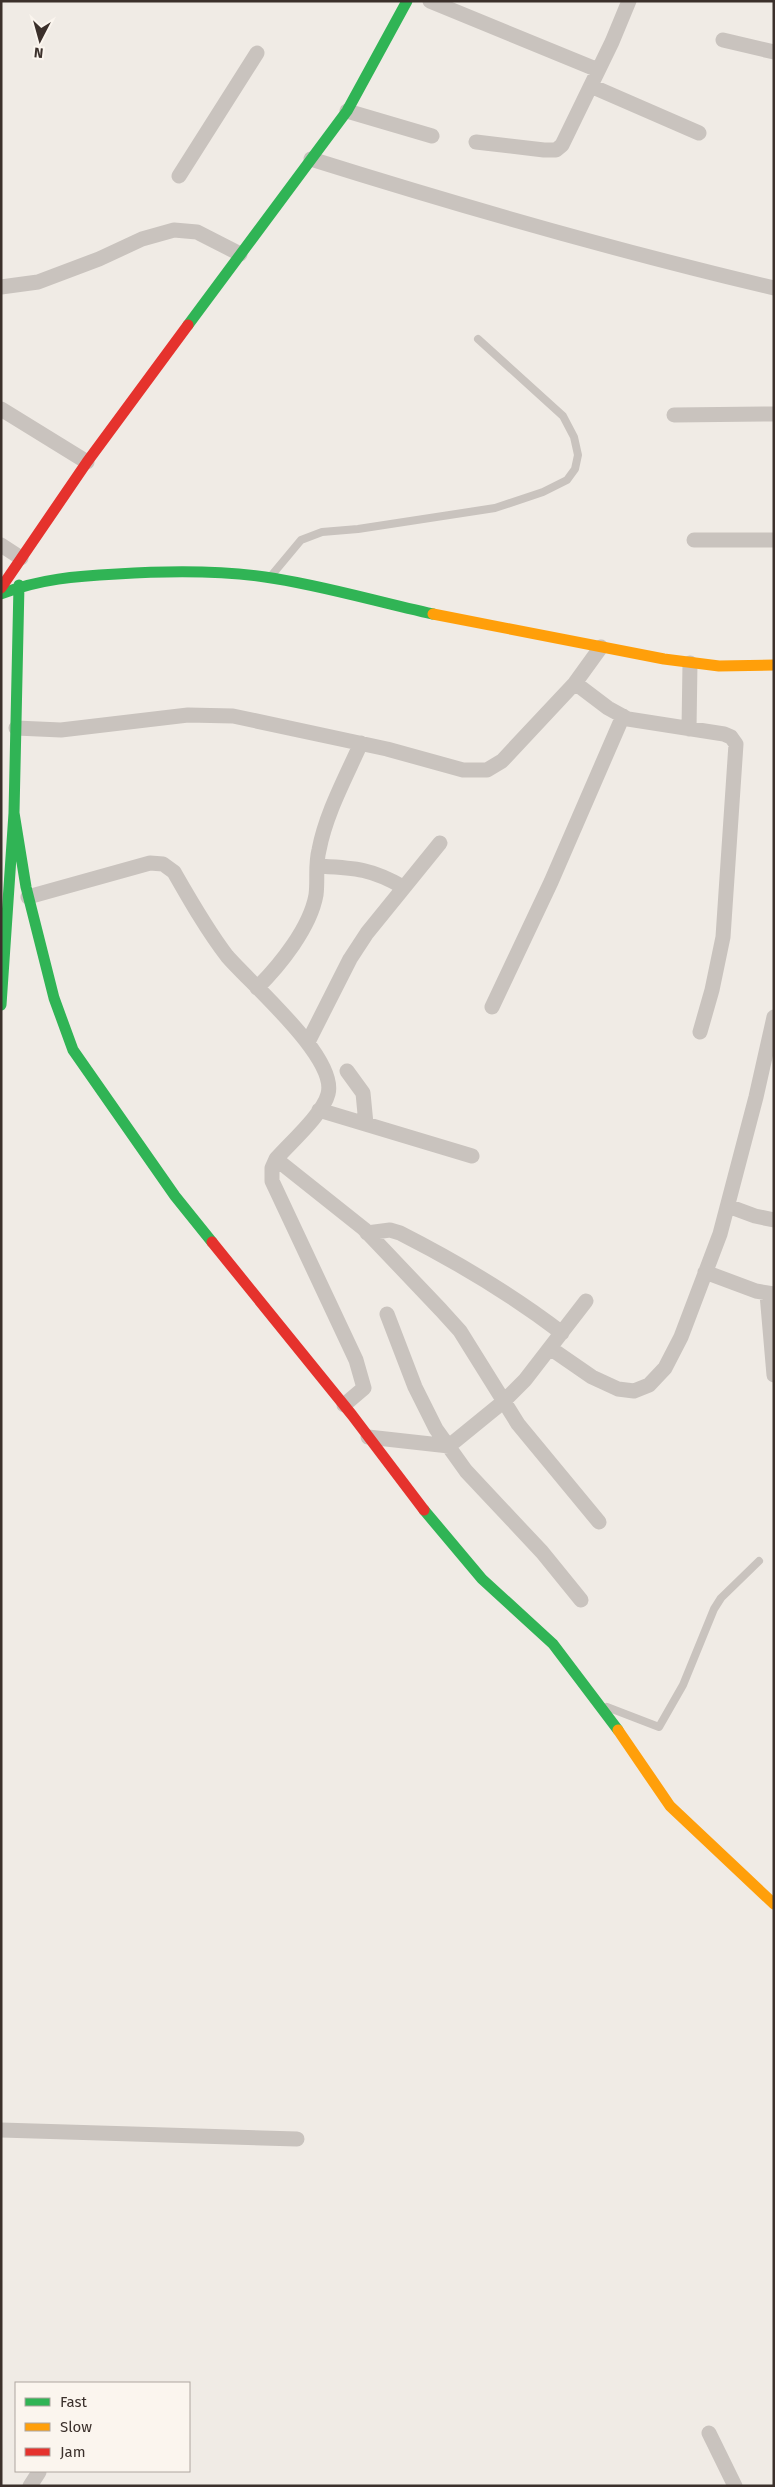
<svg xmlns="http://www.w3.org/2000/svg" width="775" height="2487" viewBox="0 0 775 2487" font-family="'Fira Sans',sans-serif">
<rect width="100%" height="100%" fill="#f0ebe5"/>
<g fill="none" stroke-linecap="round" stroke-linejoin="round">
<!-- lane -->
<path stroke="#c9c3be" stroke-width="8" d="M 271,576 L 301,540 L 322,532 L 358,529 L 495,508 L 543,492 L 567,480 L 575,469 L 578,455 L 574,437 L 563,416 L 478,339
M 607,1707 L 659,1727 L 683,1685 L 714,1609 L 721,1598 L 759,1561"/>
<!-- street -->
<path stroke="#c9c3be" stroke-width="15" d="M 430,1 L 598,70
M 723,40 L 774,52
M 591,86 L 699,133
M 347,111 L 432,136
M 476,142 L 544,150 L 556,150 L 562,145 L 612,42 L 629,1
M 311,159 C 464,207 617,251 774,288
M 179,176 L 257,53
M 1,287 L 38,282 L 99,259 L 142,239 L 174,230 L 197,232 L 240,254
M 1,409 L 87,462
M 674,415 L 774,414
M 694,540 L 774,540
M 1,545 L 21,558
M 575,683 L 608,708 L 628,719 L 724,734 L 731,737 L 736,744 L 723,937 L 712,990 L 700,1032
M 16,728 L 61,730 L 188,715 L 233,716 L 387,749 L 463,770 L 487,770 L 502,761 L 575,683 L 601,647
M 689,729 L 690,663
M 317,866 C 354,868 370,868 403,887
M 28,897 L 150,863 L 163,864 L 174,872 C 190,900 207,930 227,956 C 251,984 338,1058 328,1094 C 323,1114 290,1143 276,1159 L 272,1168 L 272,1181 L 356,1360 L 364,1388 L 344,1405
M 257,988 C 280,965 310,928 316,895 C 318,880 315,865 319,850 C 326,813 346,777 361,743
M 492,1007 L 551,882 L 623,716
M 308,1042 L 350,959 L 367,933 L 440,843
M 347,1071 L 363,1093 L 366,1124
M 319,1110 L 472,1156
M 276,1159 L 364,1229 L 441,1310 L 460,1331 L 518,1424 L 599,1522
M 728,1206 L 755,1216 L 774,1220
M 367,1233 L 390,1230 L 400,1233 C 457,1262 511,1294 562,1333
M 705,1272 L 756,1291 L 774,1294
M 767,1294 L 774,1375
M 387,1314 L 415,1387 L 436,1429 L 466,1471 L 542,1552 L 581,1600
M 550,1348 L 592,1377 L 618,1389 L 634,1391 L 649,1385 L 665,1368 L 681,1337 L 720,1234 L 756,1097 L 774,1017
M 368,1437 L 449,1446 L 503,1402 L 525,1380 L 586,1301
M 1,2130 L 297,2139
M 709,2433 L 735,2486
M 30,2486 L 39,2472"/>
<!-- fast -->
<path stroke="#30b455" stroke-width="11" d="M 188,325 L 347,111 L 407,1
M 1,594 C 39,579 77,576 117,574 C 166,571 216,570 265,577 C 322,585 377,602 433,614
M 14,813 L 26,887 L 54,998 L 73,1050 L 175,1196 L 212,1242
M 1,1005 L 14,813 L 19,585
M 424,1510 L 482,1579 L 553,1644 L 618,1730"/>
<!-- slow -->
<path stroke="#ff9f0a" stroke-width="11" d="M 433,614 L 664,659 L 719,666 L 774,665
M 618,1730 L 670,1806 L 774,1904"/>
<!-- jam -->
<path stroke="#e5322d" stroke-width="11" d="M 1,588 L 87,462 L 188,325
M 212,1242 L 352,1415 L 424,1510"/>
</g>
<!-- border -->
<rect width="775" height="2487" fill="none" stroke="#3b302b" stroke-width="5"/>
<!-- legend -->
<rect x="15" y="2382" width="175" height="90" fill="#fbf5ee" stroke="#aea6a0"/>
<rect x="25" y="2398" width="25" height="8" fill="#30b455" stroke="#aea6a0"/>
<text x="60" y="2407" font-size="15" fill="#3b302b">Fast</text>
<rect x="25" y="2423" width="25" height="8" fill="#ff9f0a" stroke="#aea6a0"/>
<text x="60" y="2432" font-size="15" fill="#3b302b">Slow</text>
<rect x="25" y="2448" width="25" height="8" fill="#e5322d" stroke="#aea6a0"/>
<text x="60" y="2457" font-size="15" fill="#3b302b">Jam</text>
<!-- north arrow -->
<g transform="translate(40 40) rotate(186)" stroke="#fbf5ee" stroke-width="4" paint-order="stroke">
<path d="M0-4L9 19L0 12L-9 19Z" fill="#3b302b"/>
<text y="-8" font-size="14" font-weight="bold" text-anchor="middle" fill="#3b302b">N</text>
</g>
</svg>
